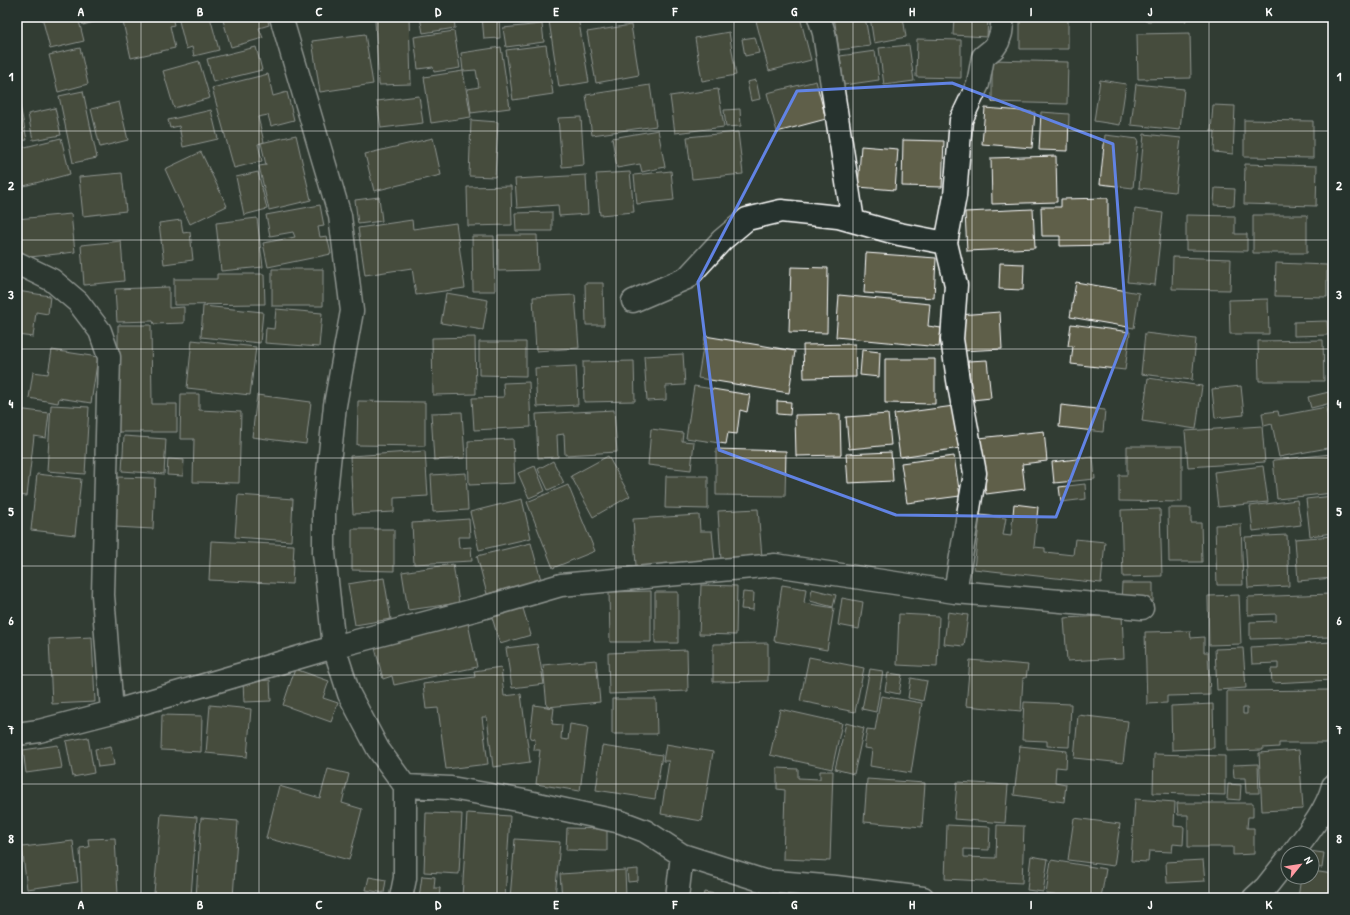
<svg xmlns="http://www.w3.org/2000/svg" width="1350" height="915" viewBox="0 0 1350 915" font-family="'Patrick Hand',sans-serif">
<rect width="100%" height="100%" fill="#313c33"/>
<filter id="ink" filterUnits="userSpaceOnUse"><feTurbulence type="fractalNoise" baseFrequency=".025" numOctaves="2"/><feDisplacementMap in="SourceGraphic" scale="8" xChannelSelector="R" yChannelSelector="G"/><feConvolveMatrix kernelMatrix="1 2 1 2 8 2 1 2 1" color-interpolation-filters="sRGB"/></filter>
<g filter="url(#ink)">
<!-- building -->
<path fill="#5f5e4a" stroke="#fff" fill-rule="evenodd" d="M 42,17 L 78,17 L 84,41 L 50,49 Z
M 81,17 L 112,17 L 83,25 Z
M 146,17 L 172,17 L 174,25 L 170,26 L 175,48 L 131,58 L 123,22 Z
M 178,17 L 210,17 L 219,50 L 194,56 L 192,47 L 186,49 Z
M 222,17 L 267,17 L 269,25 L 259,28 L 263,38 L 231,47 Z
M 420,17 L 454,17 L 455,28 L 423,33 Z
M 482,17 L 499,17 L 500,38 L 484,39 Z
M 502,17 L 528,17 L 528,20 L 502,21 Z
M 571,17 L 578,17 L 589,82 L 559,87 L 549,21 Z
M 755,17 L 800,17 L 811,60 L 769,71 Z
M 834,17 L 865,17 L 870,46 L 839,50 Z
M 870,17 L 903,17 L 906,37 L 874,43 Z
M 954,17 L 988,17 L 987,37 L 953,35 Z
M 1020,17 L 1068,17 L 1068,49 L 1020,49 Z
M 1145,17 L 1186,17 L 1186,21 L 1145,21 Z
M 409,18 L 411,84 L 379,85 L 375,20 Z
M 542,24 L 544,42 L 506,47 L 503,28 Z
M 631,25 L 639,75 L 596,83 L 587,32 Z
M 454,31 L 460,68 L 434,72 L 433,67 L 418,69 L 414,37 Z
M 729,32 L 736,75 L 702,81 L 695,38 Z
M 1190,33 L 1191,78 L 1138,79 L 1137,34 Z
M 365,34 L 373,84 L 320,92 L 312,41 Z
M 755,37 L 759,53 L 745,56 L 742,39 Z
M 917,39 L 961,40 L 961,78 L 916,77 Z
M 546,45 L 553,94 L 513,100 L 506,50 Z
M 909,45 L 914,81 L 884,85 L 879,48 Z
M 256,47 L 262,70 L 213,82 L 207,59 Z
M 501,47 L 510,108 L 471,113 L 468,89 L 479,87 L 476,70 L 463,71 L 461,53 Z
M 80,48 L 88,84 L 58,92 L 49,55 Z
M 875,51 L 879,80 L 844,85 L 840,56 Z
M 992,60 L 1068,62 L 1067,104 L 992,102 Z
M 199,61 L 210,98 L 174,108 L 163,71 Z
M 463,71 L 471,117 L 431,123 L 424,77 Z
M 268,74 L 273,96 L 287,92 L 294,120 L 271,126 L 268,115 L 258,117 L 264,142 L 258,144 L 262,161 L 234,168 L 212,88 Z
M 756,80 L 760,99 L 751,101 L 747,82 Z
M 1100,80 L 1126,84 L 1120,125 L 1094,121 Z
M 816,81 L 826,119 L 777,132 L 767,93 Z
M 1136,84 L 1184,89 L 1180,130 L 1131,125 Z
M 650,85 L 656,126 L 592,135 L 586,95 Z
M 718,89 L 724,127 L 675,133 L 670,96 Z
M 17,91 L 27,140 L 17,141 Z
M 83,91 L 97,158 L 73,163 L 59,96 Z
M 419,96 L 423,123 L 381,128 L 377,101 Z
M 119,102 L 128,140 L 100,147 L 91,109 Z
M 1213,105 L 1235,106 L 1233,154 L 1214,152 L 1215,131 L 1211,131 Z
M 55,108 L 61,135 L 33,140 L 28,114 Z
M 985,108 L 1035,112 L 1032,148 L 982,144 Z
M 740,109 L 741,126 L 726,127 L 724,110 Z
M 211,110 L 218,139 L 183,147 L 179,126 L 170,128 L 168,120 Z
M 1041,112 L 1069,114 L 1068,151 L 1039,150 Z
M 581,117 L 584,165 L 562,167 L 558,118 Z
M 471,120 L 498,122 L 495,177 L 469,176 Z
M 1244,120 L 1313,121 L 1313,158 L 1244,157 Z
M 658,130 L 665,167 L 642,172 L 640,164 L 617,168 L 612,138 Z
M 738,132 L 743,174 L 692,179 L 687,137 Z
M 1144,134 L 1181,138 L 1175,192 L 1139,188 Z
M 296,135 L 311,200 L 269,210 L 259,166 L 266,165 L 261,143 Z
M 1105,135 L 1138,139 L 1133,188 L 1100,184 Z
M 61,138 L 70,174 L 24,186 L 20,169 L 17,169 L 17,149 Z
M 433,138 L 441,175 L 374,191 L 365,154 Z
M 903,140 L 944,141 L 942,187 L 902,186 Z
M 861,146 L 898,149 L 895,190 L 858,187 Z
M 201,152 L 227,206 L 190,224 L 165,169 Z
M 1056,156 L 1057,202 L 992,204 L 991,158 Z
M 1245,164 L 1317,166 L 1316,206 L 1244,204 Z
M 671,171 L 674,200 L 637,204 L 634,175 Z
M 258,172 L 267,209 L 244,215 L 236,177 Z
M 630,172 L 634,212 L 600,215 L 596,174 Z
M 122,173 L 126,211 L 83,216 L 79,177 Z
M 586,175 L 588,214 L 559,216 L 558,205 L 517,208 L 515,179 Z
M 511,186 L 512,225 L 468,226 L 467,187 Z
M 1215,188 L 1235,189 L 1234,206 L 1214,205 Z
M 379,197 L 382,221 L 358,224 L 355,200 Z
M 1108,198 L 1108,245 L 1060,246 L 1060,236 L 1042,236 L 1041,207 L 1061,207 L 1061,199 Z
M 320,205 L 324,226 L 318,227 L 320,237 L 327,236 L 331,254 L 268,267 L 263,243 L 295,237 L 293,232 L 270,236 L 266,215 Z
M 1033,209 L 1035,248 L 967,251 L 965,212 Z
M 1135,209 L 1163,213 L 1155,285 L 1127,282 Z
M 552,212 L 552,231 L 516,231 L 515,213 Z
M 71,214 L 75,252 L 21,258 L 17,219 Z
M 1186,215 L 1235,216 L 1235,234 L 1247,234 L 1247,251 L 1186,250 Z
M 1253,215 L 1307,215 L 1307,253 L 1253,253 Z
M 257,218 L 263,267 L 221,271 L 216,223 Z
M 181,220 L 183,233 L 190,232 L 193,260 L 164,264 L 159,223 Z
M 412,220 L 413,229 L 456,223 L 465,288 L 416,295 L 412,268 L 365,275 L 358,228 Z
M 498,235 L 537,235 L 538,270 L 498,271 Z
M 472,236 L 494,236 L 495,291 L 473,291 Z
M 121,241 L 124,281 L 84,285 L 81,245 Z
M 866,253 L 936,258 L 934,298 L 864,293 Z
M 1173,257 L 1231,259 L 1230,290 L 1172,289 Z
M 1000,263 L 1024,264 L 1023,290 L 999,289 Z
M 1276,263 L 1327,265 L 1327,297 L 1275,296 Z
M 791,267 L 828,268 L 827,333 L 789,332 Z
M 272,269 L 323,269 L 323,306 L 272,306 Z
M 217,274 L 264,274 L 265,304 L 174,305 L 174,279 L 217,279 Z
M 1076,282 L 1139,293 L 1134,328 L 1070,317 Z
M 585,283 L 603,283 L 604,325 L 586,325 Z
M 169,287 L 169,308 L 184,307 L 184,323 L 154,324 L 153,321 L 117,322 L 115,289 Z
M 17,291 L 50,296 L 48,314 L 36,312 L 33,337 L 17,335 Z
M 446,293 L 488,300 L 483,330 L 441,323 Z
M 575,295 L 579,348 L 536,351 L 533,297 Z
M 839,295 L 930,304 L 928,326 L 941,328 L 939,347 L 836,337 Z
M 1268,299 L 1269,334 L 1230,334 L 1229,300 Z
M 203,306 L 263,312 L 260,343 L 201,337 Z
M 276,309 L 322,313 L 319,347 L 265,343 L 266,328 L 274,329 Z
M 1000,312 L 1002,349 L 960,351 L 958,315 Z
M 1327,321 L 1328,335 L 1294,336 L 1294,322 Z
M 1071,324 L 1130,332 L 1125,370 L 1071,364 L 1073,346 L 1068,346 Z
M 118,325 L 151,325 L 152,404 L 177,404 L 177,432 L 118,432 Z
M 1145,333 L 1196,339 L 1192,380 L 1141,374 Z
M 705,336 L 795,351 L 789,393 L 698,378 Z
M 475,337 L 476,394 L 433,395 L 432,338 Z
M 192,340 L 256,347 L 250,395 L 187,388 Z
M 1323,340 L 1324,381 L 1259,381 L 1258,341 Z
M 479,342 L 526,342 L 526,376 L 479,375 Z
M 855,344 L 856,377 L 804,378 L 803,345 Z
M 52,350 L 98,357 L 91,403 L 59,398 L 58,403 L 29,398 L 33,372 L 48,374 Z
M 862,350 L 880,352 L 879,377 L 860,375 Z
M 683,354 L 685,385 L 666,386 L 666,400 L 647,401 L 644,356 Z
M 885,359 L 935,359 L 935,404 L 885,403 Z
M 987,360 L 991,398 L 972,400 L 968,361 Z
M 634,361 L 635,401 L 584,402 L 583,362 Z
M 576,366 L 578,405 L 537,407 L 535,368 Z
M 1148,378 L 1202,386 L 1196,429 L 1142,421 Z
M 529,382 L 531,427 L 474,430 L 472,398 L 504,397 L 503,383 Z
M 694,386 L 750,395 L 747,412 L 740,410 L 737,434 L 728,433 L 726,444 L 686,438 Z
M 1241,386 L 1244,415 L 1215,418 L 1212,389 Z
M 1329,392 L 1331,403 L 1311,408 L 1308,397 Z
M 181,394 L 199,394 L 199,410 L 241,412 L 239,483 L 193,482 L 194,439 L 180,439 Z
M 257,395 L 311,402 L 306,444 L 252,437 Z
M 358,401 L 425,402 L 425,446 L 357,445 Z
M 777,401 L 791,402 L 790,415 L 777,414 Z
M 51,405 L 89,407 L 85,474 L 47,471 Z
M 1061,405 L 1105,410 L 1103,432 L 1059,427 Z
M 954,406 L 960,448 L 900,457 L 894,414 Z
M 1326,407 L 1333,447 L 1279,457 L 1272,424 L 1264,426 L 1262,413 L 1278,411 L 1279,416 Z
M 17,409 L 49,413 L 46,438 L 34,436 L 27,496 L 17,495 Z
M 614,410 L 617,452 L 565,455 L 564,434 L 557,435 L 558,457 L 538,458 L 536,414 Z
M 462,412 L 465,458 L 434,460 L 431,413 Z
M 840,414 L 841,455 L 796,456 L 795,415 Z
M 888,414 L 891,445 L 849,449 L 846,417 Z
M 1262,426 L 1265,462 L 1188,467 L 1185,431 Z
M 651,429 L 683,433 L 682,441 L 694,442 L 691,470 L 648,465 Z
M 1044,431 L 1047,461 L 1022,464 L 1025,489 L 986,494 L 979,438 Z
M 124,436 L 166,439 L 164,474 L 122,471 Z
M 513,439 L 515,483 L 469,485 L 468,441 Z
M 1127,446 L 1182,446 L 1182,502 L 1119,501 L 1119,475 L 1127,475 Z
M 716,449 L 786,451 L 785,496 L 716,495 Z
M 425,451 L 428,496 L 394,498 L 394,512 L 353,514 L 350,456 Z
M 891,452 L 893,481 L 848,483 L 846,454 Z
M 1332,454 L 1333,493 L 1277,499 L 1273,460 Z
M 608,456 L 630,496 L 593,517 L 571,476 Z
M 954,456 L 960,496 L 907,503 L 901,463 Z
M 1093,457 L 1095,479 L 1054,483 L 1052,462 Z
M 168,459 L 184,460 L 183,476 L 167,475 Z
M 553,461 L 564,483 L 548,490 L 538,469 Z
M 535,466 L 545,491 L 529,498 L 518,473 Z
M 1263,466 L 1268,502 L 1218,507 L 1214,472 Z
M 466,473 L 468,510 L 433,512 L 431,475 Z
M 37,474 L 81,479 L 75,535 L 31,530 Z
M 666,476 L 708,476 L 708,509 L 665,508 Z
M 116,477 L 155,478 L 153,529 L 115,527 Z
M 1085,484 L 1086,499 L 1061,502 L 1059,487 Z
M 568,485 L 595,551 L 553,568 L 527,502 Z
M 238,495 L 293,499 L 291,541 L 235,537 Z
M 1333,496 L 1333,533 L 1310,536 L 1306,499 Z
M 522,499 L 531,538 L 479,550 L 470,512 Z
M 1297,500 L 1301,525 L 1253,531 L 1250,506 Z
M 1014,504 L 1038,507 L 1034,547 L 1045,548 L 1045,552 L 1073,555 L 1075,539 L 1105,542 L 1101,583 L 974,569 L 980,515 L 1006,518 L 1003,535 L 1011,536 Z
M 1168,508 L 1191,508 L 1191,523 L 1201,523 L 1202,562 L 1169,562 Z
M 758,509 L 762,557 L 721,560 L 718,511 Z
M 1160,509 L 1162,576 L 1123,577 L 1121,510 Z
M 699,515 L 700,531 L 712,531 L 715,562 L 636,566 L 633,519 Z
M 469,519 L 470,537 L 458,537 L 459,548 L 471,547 L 472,561 L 414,564 L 412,523 Z
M 1241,524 L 1243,585 L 1217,585 L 1215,525 Z
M 352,529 L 394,529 L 394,571 L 352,570 Z
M 1287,535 L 1289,586 L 1248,588 L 1245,537 Z
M 1333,536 L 1333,578 L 1298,581 L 1295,539 Z
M 211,541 L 294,545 L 292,584 L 209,580 Z
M 531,543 L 541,580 L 487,594 L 477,556 Z
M 453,564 L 459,603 L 408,610 L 402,572 Z
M 384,578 L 391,619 L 355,625 L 348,584 Z
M 1122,583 L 1153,583 L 1153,602 L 1121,602 Z
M 701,585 L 737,586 L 736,635 L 699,634 Z
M 782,585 L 806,589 L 804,603 L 834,608 L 827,650 L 774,641 Z
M 812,589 L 836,595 L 833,607 L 810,601 Z
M 651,591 L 651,642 L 610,642 L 609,592 Z
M 655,592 L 678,592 L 678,643 L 655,643 Z
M 743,592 L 754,593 L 753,610 L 741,609 Z
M 1330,594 L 1331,637 L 1250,639 L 1250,622 L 1276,621 L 1276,614 L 1248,615 L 1248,597 Z
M 1239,595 L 1241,644 L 1209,645 L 1208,596 Z
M 842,598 L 863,602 L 859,629 L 838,625 Z
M 522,605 L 531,635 L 500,644 L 491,614 Z
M 948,612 L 968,615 L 964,646 L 944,644 Z
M 899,614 L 939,616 L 937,667 L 897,665 Z
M 1122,615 L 1124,658 L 1067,661 L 1064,618 Z
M 468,623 L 477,667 L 394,685 L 392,676 L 383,679 L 374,644 Z
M 1190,631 L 1191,638 L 1204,637 L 1204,652 L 1208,652 L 1210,695 L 1167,696 L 1167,703 L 1147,704 L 1145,632 Z
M 92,637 L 95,702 L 52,704 L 49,639 Z
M 1332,642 L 1333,680 L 1272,683 L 1271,669 L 1278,669 L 1278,663 L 1252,664 L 1251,647 Z
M 768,643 L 768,681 L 713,682 L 713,644 Z
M 537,644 L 544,684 L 512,688 L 506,648 Z
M 1243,648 L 1246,688 L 1217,690 L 1215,649 Z
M 687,650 L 688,691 L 609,694 L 608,653 Z
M 809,657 L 864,668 L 855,712 L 800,701 Z
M 596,660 L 600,702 L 547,707 L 543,665 Z
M 970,660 L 1028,665 L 1026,678 L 1023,678 L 1021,711 L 966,706 Z
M 501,667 L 504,696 L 521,694 L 530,762 L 493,767 L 487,717 L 482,717 L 488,764 L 446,769 L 438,708 L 426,709 L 423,684 L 475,677 L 474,671 Z
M 295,669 L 329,681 L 323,698 L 338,703 L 331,722 L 283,705 Z
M 870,669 L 883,671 L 876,712 L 862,709 Z
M 888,673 L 902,675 L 899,694 L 885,691 Z
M 911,678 L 927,681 L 923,701 L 908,698 Z
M 270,680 L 271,701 L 244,702 L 243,682 Z
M 1331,690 L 1332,743 L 1279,743 L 1279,747 L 1263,748 L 1263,750 L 1227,751 L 1227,691 ZM 1243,708 L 1247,708 L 1247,714 L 1243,714 Z
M 881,696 L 922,703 L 911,773 L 870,766 L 872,749 L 864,748 L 867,729 L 875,730 Z
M 612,699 L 656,699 L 657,734 L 612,734 Z
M 1024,702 L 1071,704 L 1069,747 L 1047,746 L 1047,741 L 1022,740 Z
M 1213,704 L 1214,748 L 1172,750 L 1171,706 Z
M 210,705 L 251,709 L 247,757 L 206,753 Z
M 534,705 L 554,708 L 552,724 L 562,725 L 561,739 L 568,740 L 570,724 L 588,727 L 580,791 L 536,784 L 540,750 L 534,750 L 535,739 L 530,738 Z
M 780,709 L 842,723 L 832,769 L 770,755 Z
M 162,715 L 202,716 L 201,752 L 161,750 Z
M 1078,715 L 1128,721 L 1123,763 L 1074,758 Z
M 846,723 L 864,728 L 854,774 L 835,769 Z
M 88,737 L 94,773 L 73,777 L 66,741 Z
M 666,744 L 713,752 L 702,821 L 661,814 L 669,761 L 663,761 Z
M 58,745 L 62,768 L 26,773 L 23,750 Z
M 111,746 L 114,765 L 98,767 L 95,749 Z
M 602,746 L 662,755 L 655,799 L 596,790 Z
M 1020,746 L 1067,751 L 1066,768 L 1056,767 L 1055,782 L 1066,784 L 1064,802 L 1014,795 Z
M 1299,750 L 1303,809 L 1262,811 L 1259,753 Z
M 1154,754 L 1225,756 L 1225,795 L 1153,793 Z
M 1258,764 L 1259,793 L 1246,793 L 1245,778 L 1234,778 L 1233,765 Z
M 777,768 L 798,769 L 798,778 L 820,779 L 820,771 L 833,771 L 830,861 L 783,859 L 785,790 L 777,789 Z
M 328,769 L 349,774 L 342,803 L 362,809 L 349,860 L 266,838 L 279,786 L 320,798 Z
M 867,779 L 925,783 L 922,827 L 864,822 Z
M 957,782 L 1008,785 L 1005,823 L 954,819 Z
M 1228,784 L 1241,785 L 1240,800 L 1227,799 Z
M 1135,799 L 1175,802 L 1174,826 L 1184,827 L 1183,845 L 1173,844 L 1172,852 L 1149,851 L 1148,862 L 1131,861 Z
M 1177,803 L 1253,803 L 1253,817 L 1248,817 L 1247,828 L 1254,828 L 1254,854 L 1233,855 L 1233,847 L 1188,847 L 1188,815 L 1178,815 Z
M 426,813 L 462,814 L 459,874 L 424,872 Z
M 467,813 L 510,816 L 505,898 L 462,898 Z
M 161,814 L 197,817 L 191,896 L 154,893 Z
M 201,818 L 238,821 L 233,898 L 196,898 Z
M 1074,818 L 1120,824 L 1114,866 L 1068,860 Z
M 947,825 L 990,827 L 989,850 L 964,849 L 964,857 L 996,858 L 997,825 L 1024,826 L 1022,883 L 945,879 Z
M 567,828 L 607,829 L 607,851 L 566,850 Z
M 115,838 L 118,895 L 82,897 L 80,848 L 89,847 L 88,839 Z
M 515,839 L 560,842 L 555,898 L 510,898 Z
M 73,841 L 78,882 L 27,889 L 22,847 Z
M 1309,851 L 1324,853 L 1322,868 L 1312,867 L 1312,853 L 1309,853 Z
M 1031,856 L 1048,859 L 1043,892 L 1027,890 Z
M 1051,860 L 1106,869 L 1101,898 L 1075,898 L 1046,894 Z
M 1203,860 L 1205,881 L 1167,883 L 1166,862 Z
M 638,869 L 638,881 L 628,882 L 627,870 Z
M 625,870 L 626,898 L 562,898 L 560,874 Z
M 1312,871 L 1333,874 L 1333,898 L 1298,898 L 1301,877 L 1312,877 Z
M 422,876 L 435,877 L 434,888 L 440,888 L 439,898 L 419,898 Z
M 369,877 L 386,880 L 384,893 L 366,890 Z
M 704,892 L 738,898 L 703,898 Z
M 757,892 L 783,898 L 756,898 Z
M 241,895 L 251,898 L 240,898 Z"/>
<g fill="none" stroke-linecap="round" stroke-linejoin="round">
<!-- minor casing -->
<g stroke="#fff" stroke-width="25">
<path id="minor" d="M 281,17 L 340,216 L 352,311 L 335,405 L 324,512 L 324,553 L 334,647 L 349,694 L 378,749 L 405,786 L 405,878 L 401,898
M 819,17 L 824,33 L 853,221
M 17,263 L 52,280 L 78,302 L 100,331 L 109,357 L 103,595 L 112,712
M 633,301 L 687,278 L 722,240 L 747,219 L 781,211 L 838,217 L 899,234 L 946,243
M 955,592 L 975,473 L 958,380 L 952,339 L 956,285 L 946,243 L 955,196 L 961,120 L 978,84 L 983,57 L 994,48 L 998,42 L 1001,33 L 1003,17
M 17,734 L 39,731 L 112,712 L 334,647 L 482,608 L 561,585 L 775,565 L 955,592 L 1142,608
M 405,786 L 451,788 L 524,801 L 621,822 L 645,831 L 682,855 L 764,881 L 836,887 L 923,898
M 1293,853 C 1309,832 1326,811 1333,786
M 677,898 L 682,855
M 1254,898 L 1266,887 L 1288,859"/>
</g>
<!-- minor -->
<use href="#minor" stroke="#26332d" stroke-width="22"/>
</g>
</g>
<!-- marked area -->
<path d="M0 0H1350V915H0ZM 952,83 L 1113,144 L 1127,332 L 1056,517 L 896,515 L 719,450 L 698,282 L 797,91 Z" fill="#313c33" fill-opacity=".55" fill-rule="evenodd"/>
<path fill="none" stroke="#6183e4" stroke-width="3" stroke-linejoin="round" d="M 952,83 L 1113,144 L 1127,332 L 1056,517 L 896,515 L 719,450 L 698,282 L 797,91 Z"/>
<!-- grid -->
<path fill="none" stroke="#fff" stroke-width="1" stroke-opacity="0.55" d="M 141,17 L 141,898M 259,17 L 259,898M 378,17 L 378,898M 497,17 L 497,898M 616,17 L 616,898M 734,17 L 734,898M 853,17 L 853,898M 972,17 L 972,898M 1091,17 L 1091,898M 1209,17 L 1209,898M 17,131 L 1333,131M 17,240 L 1333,240M 17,349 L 1333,349M 17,458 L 1333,458M 17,566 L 1333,566M 17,675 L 1333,675M 17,784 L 1333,784"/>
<!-- margin -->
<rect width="1350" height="915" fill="none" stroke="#26332d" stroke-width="44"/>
<!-- north arrow -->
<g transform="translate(1300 865) rotate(60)"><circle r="19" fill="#26332d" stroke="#7d8581"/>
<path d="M0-3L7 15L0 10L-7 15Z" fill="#ff9aa2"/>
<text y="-6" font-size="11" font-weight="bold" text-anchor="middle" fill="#ffffff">N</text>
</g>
<rect x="22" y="22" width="1306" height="871" fill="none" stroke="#fff" stroke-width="1.5"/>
<g font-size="13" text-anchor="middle" font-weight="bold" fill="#fff">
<text x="81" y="16">A</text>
<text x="200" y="16">B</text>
<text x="319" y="16">C</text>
<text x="438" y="16">D</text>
<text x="556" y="16">E</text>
<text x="675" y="16">F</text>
<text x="794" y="16">G</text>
<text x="912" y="16">H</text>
<text x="1031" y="16">I</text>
<text x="1150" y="16">J</text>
<text x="1269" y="16">K</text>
<text x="11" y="81">1</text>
<text x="1339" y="81">1</text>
<text x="11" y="190">2</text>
<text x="1339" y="190">2</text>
<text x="11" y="299">3</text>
<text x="1339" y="299">3</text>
<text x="11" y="408">4</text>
<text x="1339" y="408">4</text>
<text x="11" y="516">5</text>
<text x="1339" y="516">5</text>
<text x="11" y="625">6</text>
<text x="1339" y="625">6</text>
<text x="11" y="734">7</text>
<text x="1339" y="734">7</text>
<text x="11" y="843">8</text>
<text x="1339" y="843">8</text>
<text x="81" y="909">A</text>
<text x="200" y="909">B</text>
<text x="319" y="909">C</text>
<text x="438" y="909">D</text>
<text x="556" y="909">E</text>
<text x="675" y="909">F</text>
<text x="794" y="909">G</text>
<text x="912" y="909">H</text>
<text x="1031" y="909">I</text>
<text x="1150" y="909">J</text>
<text x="1269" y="909">K</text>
</g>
</svg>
